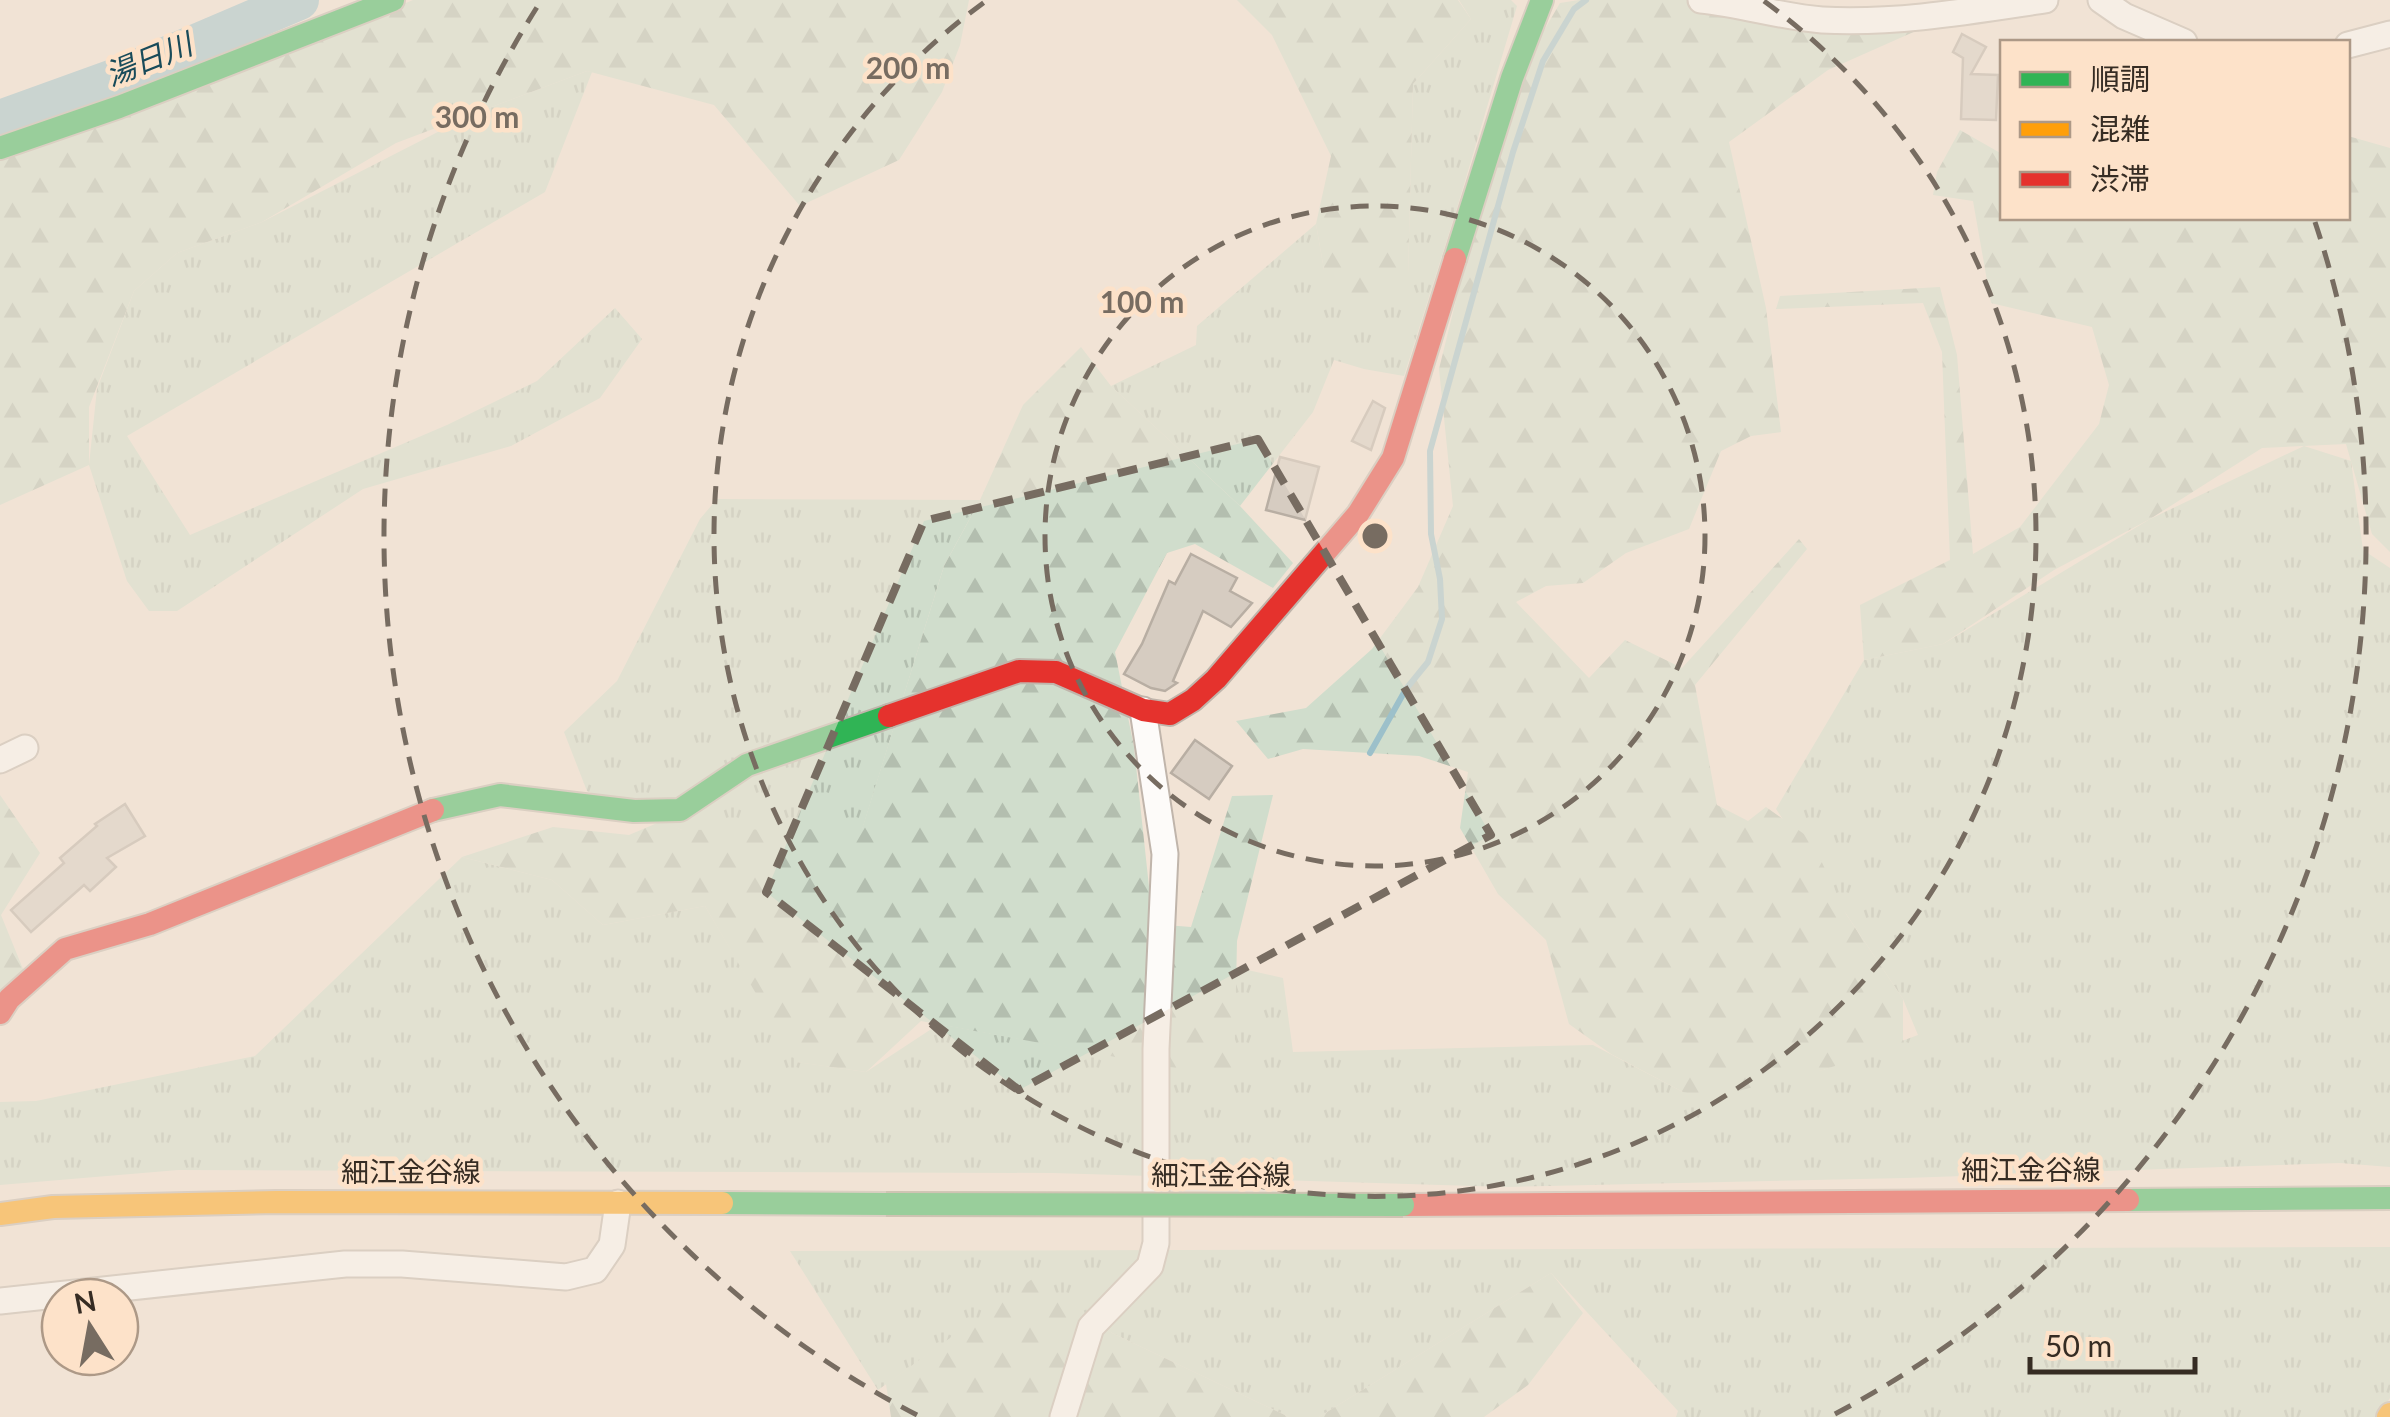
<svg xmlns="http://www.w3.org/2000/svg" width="2390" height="1417" viewBox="0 0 2390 1417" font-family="Lato,'Noto Sans JP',sans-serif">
<defs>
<pattern id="grass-tufts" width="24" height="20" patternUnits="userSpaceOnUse" patternTransform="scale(2.5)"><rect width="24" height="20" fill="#d0ddcc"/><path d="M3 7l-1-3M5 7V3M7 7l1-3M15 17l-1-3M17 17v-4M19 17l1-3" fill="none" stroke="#b3beaf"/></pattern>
<pattern id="forest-firs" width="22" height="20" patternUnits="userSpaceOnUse" patternTransform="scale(2.5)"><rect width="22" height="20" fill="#d0ddcc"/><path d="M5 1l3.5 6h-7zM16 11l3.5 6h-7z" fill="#b3beaf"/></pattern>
</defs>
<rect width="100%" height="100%" fill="#f1e3d5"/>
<!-- grass -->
<path fill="url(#grass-tufts)" d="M 1459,0 L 1511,0 L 1517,6 L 1457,208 L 1404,376 L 1364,369 L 1334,360 L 1313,412 L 1240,506 L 1111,386 L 1196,345 L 1197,326 L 1316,224 L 1324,270 L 1408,274 L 1413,84 L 1471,19 Z
M 587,71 L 592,72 L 545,192 L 127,436 L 190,535 L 447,425 L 537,381 L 615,308 L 642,339 L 600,398 L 511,446 L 363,489 L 177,611 L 149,611 L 127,581 L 89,465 L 97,389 L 134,291 L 177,253 L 262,222 L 473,114 Z
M 2304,446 L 2351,461 L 2363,550 L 2390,568 L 2390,1167 L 2340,1163 L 1905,1178 L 1507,1187 L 1053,1173 L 178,1170 L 0,1185 L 0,1102 L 36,1101 L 255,1056 L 462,857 L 552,880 L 603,925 L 705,906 L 797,1062 L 866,1072 L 939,1024 L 1234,1078 L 1234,967 L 1283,978 L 1293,1052 L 1593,1045 L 1683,1092 L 1823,1070 L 1918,1035 L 1903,999 L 1776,809 L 1864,660 L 1943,644 L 2150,519 Z
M 717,499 L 980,500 L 944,566 L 862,830 L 682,830 L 587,791 L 564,732 L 617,681 L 700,519 Z
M 2390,1247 L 2390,1398 L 2377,1417 L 1676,1417 L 1678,1411 L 1551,1273 L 1319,1417 L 1289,1417 L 1112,1333 L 1035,1278 L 878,1390 L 790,1251 Z"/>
<!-- forest -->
<path fill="url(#forest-firs)" d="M 413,0 L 969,0 L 960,45 L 942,92 L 899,160 L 800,206 L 714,105 L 587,71 L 396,143 L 262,222 L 177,253 L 134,291 L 89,407 L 89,465 L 0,505 L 0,159 L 254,67 Z
M 1237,0 L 1458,0 L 1471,19 L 1413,84 L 1408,274 L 1356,305 L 1324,270 L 1316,224 L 1331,156 L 1272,35 Z
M 1579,0 L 1701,0 L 1865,21 L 1918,30 L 1828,70 L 1729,142 L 1766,308 L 1781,432 L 1751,436 L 1721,451 L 1689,529 L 1626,553 L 1583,583 L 1546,586 L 1516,602 L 1589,678 L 1625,640 L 1682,668 L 1799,539 L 1807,549 L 1695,685 L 1717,805 L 1748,821 L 1766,807 L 1811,839 L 1846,914 L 1903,999 L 1903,1043 L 1823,1070 L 1709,1098 L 1683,1092 L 1611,1054 L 1569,1024 L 1546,940 L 1498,894 L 1460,828 L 1468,772 L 1419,756 L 1303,749 L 1268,759 L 1236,721 L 1306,708 L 1372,649 L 1418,587 L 1453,506 L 1439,369 L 1507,94 L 1560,3 Z
M 1960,130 L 2002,154 L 2002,218 L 2348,218 L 2348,136 L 2390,148 L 2390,552 L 2372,534 L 2346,444 L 2262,448 L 2150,519 L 2054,570 L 1943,644 L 1864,660 L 1860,605 L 1950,560 L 1942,352 L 1923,303 L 1776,309 L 1780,296 L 1940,287 L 1957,355 L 1973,554 L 2020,527 L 2099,424 L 2109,385 L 2092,327 L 1991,303 L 1973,201 L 1933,195 L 1937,172 Z
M 1081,347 L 1111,386 L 1240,506 L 1293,563 L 1273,588 L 1195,544 L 1167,553 L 1115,652 L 1134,747 L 1153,924 L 1191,927 L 1232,796 L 1273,795 L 1237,941 L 1234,1079 L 921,1021 L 866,1072 L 796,1062 L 705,906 L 603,925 L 552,880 L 462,857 L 553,827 L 629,835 L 662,821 L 682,830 L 862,829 L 944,566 L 980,500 L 1023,405 Z
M 0,795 L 40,853 L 1,915 L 25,974 L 0,990 Z
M 1551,1273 L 1583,1313 L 1528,1385 L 1484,1417 L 1319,1417 Z
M 1035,1277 L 1112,1333 L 1289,1417 L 891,1417 L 886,1384 Z"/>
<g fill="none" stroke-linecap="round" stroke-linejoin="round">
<!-- stream -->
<path stroke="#9cc0ca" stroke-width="6" d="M 1370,753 L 1406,689 L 1428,662 L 1442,619 L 1440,579 L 1431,534 L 1430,451 L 1513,152 L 1543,61 L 1574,9 L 1586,0"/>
<!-- river -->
<path stroke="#9cc0ca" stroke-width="40" d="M 0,120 L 119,77 L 299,0"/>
</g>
<!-- building -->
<path fill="#d6ccc1" stroke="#b8aea3" stroke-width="2.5" d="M 1962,34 L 1986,47 L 1971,74 L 1998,75 L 1996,120 L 1961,119 L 1963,58 L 1953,52 Z
M 1373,401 L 1385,408 L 1371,450 L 1352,441 Z
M 1280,457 L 1319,467 L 1305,520 L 1266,510 Z
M 1191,554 L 1237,578 L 1230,591 L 1252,603 L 1231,627 L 1203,611 L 1173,681 L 1177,683 L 1165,691 L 1151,688 L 1124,674 L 1142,644 L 1169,581 L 1175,584 Z
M 1195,740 L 1232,766 L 1209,799 L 1171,773 Z
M 125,804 L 145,836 L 107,858 L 116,867 L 90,891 L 84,885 L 31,932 L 11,910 L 64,863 L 60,858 L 97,826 L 95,824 Z"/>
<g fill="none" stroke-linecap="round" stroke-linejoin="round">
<!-- street casing -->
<g stroke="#c0b5ab" stroke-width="29">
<path id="street" d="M 1701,0 C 1741,4 1782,17 1822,20 C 1897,24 1971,11 2045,0
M 2101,0 L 2124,16 L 2184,42
M 2348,45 L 2390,34
M 0,760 L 25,748
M 0,1301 L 345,1264 L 402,1264 L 566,1277 L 595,1270 L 612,1245 L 618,1203
M 1063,1417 L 1091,1327 L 1150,1266 L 1156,1243 L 1156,1049 L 1165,854 L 1143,710"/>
</g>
<!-- fast casing -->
<g stroke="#c0b5ab" stroke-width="26">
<path id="fast" d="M 0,148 L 119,107 L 393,0
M 1455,259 L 1512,78 L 1542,0
M 433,810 L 500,795 L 634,811 L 680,810 L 747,765 L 889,716
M 2128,1200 L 2390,1198
M 722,1203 L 886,1204"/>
</g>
<!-- slow casing -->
<g stroke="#c0b5ab" stroke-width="26">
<path id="slow" d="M 0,1214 L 53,1207 L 277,1202 L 722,1203
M 2388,1417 L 2390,1414"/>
</g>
<!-- jam casing -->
<g stroke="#c0b5ab" stroke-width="26">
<path id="jam" d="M 889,716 L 1019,671 L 1056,672 L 1143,710 L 1170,714 L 1193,700 L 1216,679 L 1358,514 L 1393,458 L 1455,259
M 0,1013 L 9,999 L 65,949 L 150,924 L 433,810
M 1403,1205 L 2128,1200"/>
</g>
<!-- street -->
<use href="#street" stroke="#fdfbf9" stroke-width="25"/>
<!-- fast -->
<use href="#fast" stroke="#30b455" stroke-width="22"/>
<!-- slow -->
<use href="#slow" stroke="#ff9f0a" stroke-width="22"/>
<!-- jam -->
<use href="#jam" stroke="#e5322d" stroke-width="22"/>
<!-- fast-bridge casing -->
<g stroke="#a79d8a" stroke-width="26" stroke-linecap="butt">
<path id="fast-bridge" d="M 886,1204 L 1403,1205"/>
</g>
<!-- fast-bridge -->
<use href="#fast-bridge" stroke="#30b455" stroke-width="22"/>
</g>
<!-- marked area -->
<path d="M0 0H2390V1417H0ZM 1258,439 L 1491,835 L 1019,1090 L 766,892 L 924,521 Z" fill="#f1e3d5" fill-opacity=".55" fill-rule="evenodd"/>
<path fill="none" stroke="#776c61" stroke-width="8" stroke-dasharray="20 12" stroke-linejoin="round" d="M 1258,439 L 1491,835 L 1019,1090 L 766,892 L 924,521 Z"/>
<!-- distance rings -->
<g fill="none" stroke="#776c61" stroke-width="5" stroke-dasharray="18 12">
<circle cx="1375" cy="536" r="330"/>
<path d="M1764 1A661 661 0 1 1 986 1"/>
<path d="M917 1415A991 991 0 0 1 539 4M2315 222A991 991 0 0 1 1833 1415"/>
</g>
<g text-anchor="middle" stroke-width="9" stroke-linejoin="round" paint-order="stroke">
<!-- street labels -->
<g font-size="28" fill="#362c23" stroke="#fde2c9">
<text x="2031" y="1180">細江金谷線</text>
<text x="411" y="1182">細江金谷線</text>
<text x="1221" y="1185">細江金谷線</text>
</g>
<!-- water labels -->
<g font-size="30" font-style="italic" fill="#194b5a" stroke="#fde2c9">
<text transform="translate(149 60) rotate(-22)" y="10">湯日川</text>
</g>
</g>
<circle cx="1375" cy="536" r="15" fill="#776c61" stroke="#fde2c9" stroke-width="5"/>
<g font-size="30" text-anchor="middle" font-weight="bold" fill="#776c61" stroke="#fde2c9" stroke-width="9" stroke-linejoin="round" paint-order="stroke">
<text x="908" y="79">200 m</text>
<text x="477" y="128">300 m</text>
<text x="1142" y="313">100 m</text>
</g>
<!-- legend -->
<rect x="2000" y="40" width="350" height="180" fill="#fde2c9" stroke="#ad9987" stroke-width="2.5"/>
<rect x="2020" y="72" width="50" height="15" fill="#30b455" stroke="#ad9987" stroke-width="2.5"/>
<text x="2090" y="90" font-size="30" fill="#362c23">順調</text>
<rect x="2020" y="122" width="50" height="15" fill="#ff9f0a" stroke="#ad9987" stroke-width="2.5"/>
<text x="2090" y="140" font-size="30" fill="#362c23">混雑</text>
<rect x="2020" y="172" width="50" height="15" fill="#e5322d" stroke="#ad9987" stroke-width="2.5"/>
<text x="2090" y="190" font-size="30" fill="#362c23">渋滞</text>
<!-- north arrow -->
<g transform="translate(90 1327) rotate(349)"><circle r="48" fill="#fde2c9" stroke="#ad9987" stroke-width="2.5"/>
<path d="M0-8L18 38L0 25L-18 38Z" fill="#776c61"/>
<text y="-15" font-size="28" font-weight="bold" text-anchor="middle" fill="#362c23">N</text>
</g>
<!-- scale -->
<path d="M2030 1357v15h165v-15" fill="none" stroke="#362c23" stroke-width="5"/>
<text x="2045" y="1357" font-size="30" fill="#362c23" stroke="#fde2c9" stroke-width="8" paint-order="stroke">50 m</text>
</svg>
